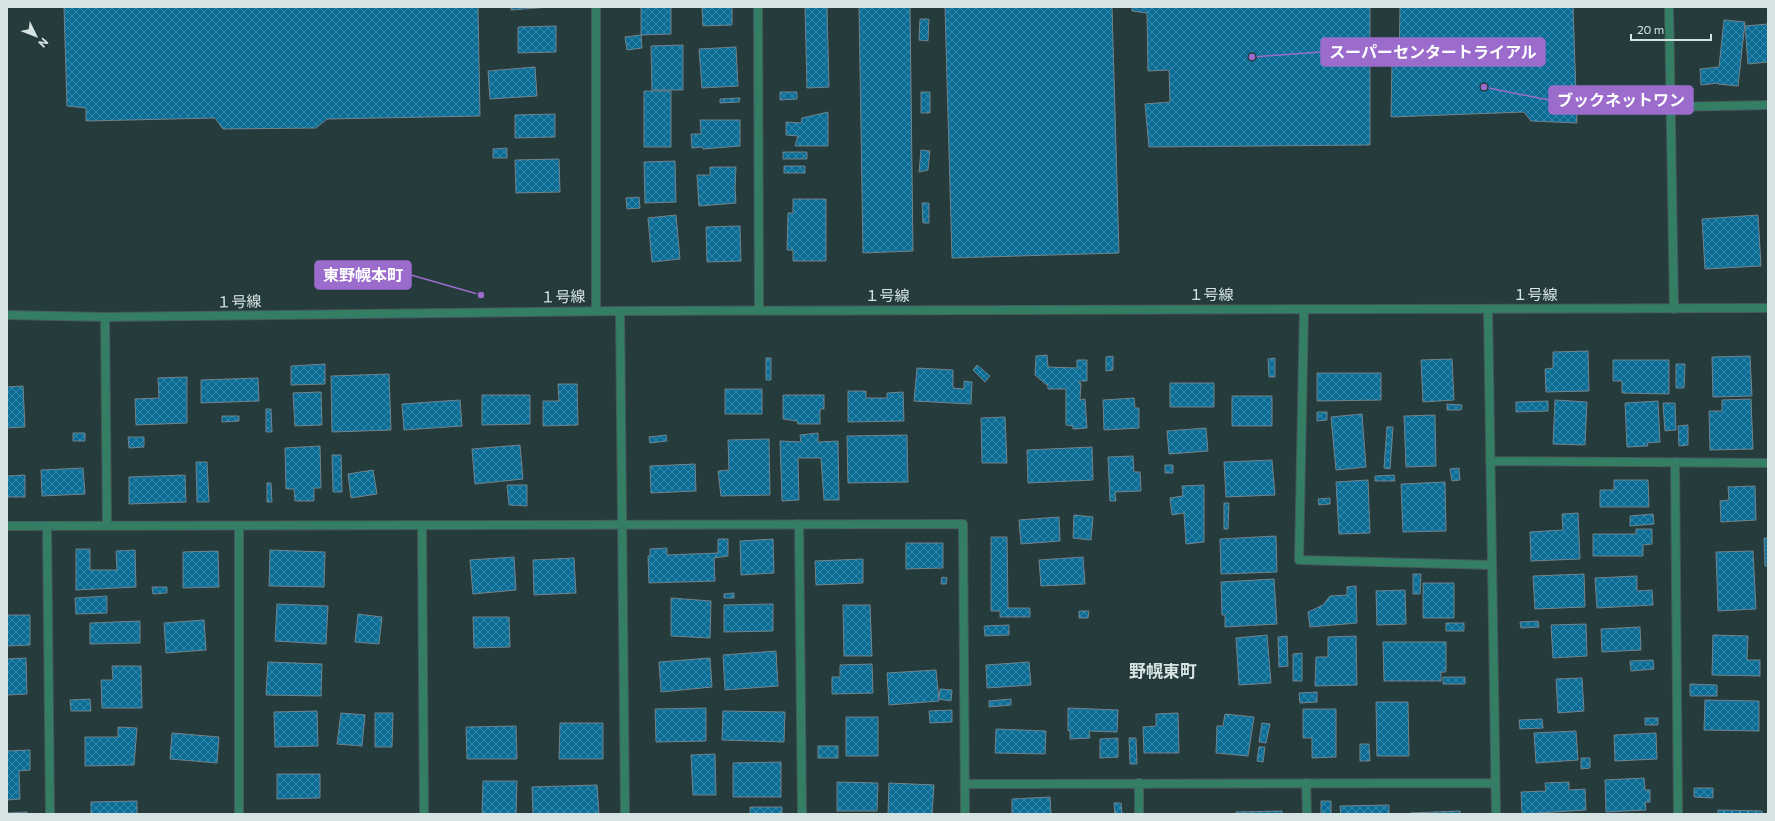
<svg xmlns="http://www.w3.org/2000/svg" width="1775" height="821" viewBox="0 0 1775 821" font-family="Commissioner,'Noto Sans JP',sans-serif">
<defs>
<pattern id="building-cross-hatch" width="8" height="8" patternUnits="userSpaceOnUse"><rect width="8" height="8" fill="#0b6d95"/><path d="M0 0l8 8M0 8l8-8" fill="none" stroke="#3989a9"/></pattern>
</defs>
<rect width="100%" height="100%" fill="#253b3c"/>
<!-- building -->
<path fill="url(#building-cross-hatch)" stroke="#71838e" d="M 64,7 L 478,7 L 480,116 L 327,119 L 316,128 L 223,129 L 215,118 L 86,121 L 86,108 L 67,106 Z
M 511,7 L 550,7 L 511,10 Z
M 641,7 L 671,7 L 671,34 L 641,35 Z
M 702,7 L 732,7 L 732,25 L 703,26 Z
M 805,7 L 827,7 L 829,87 L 807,88 Z
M 859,7 L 910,7 L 913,251 L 863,253 Z
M 945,7 L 1112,7 L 1119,253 L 952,258 Z
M 1132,7 L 1370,7 L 1370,145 L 1149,147 L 1145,104 L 1170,102 L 1169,70 L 1148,71 L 1147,13 L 1132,11 Z
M 1400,7 L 1573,7 L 1577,123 L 1531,121 L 1524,112 L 1391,117 L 1392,62 L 1399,62 Z
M 920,19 L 929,19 L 928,41 L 919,40 Z
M 1724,20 L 1745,22 L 1738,86 L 1718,84 L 1718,83 L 1701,85 L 1700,69 L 1719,67 Z
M 1768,24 L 1768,62 L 1748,64 L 1745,26 Z
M 556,26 L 556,52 L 518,53 L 518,27 Z
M 641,35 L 642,48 L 627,50 L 625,37 Z
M 683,45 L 683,90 L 652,90 L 651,46 Z
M 736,47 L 738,86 L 702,88 L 699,49 Z
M 535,67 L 537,96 L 490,99 L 488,71 Z
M 644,91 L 671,91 L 671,147 L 644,147 Z
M 780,92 L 797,92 L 797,99 L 780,100 Z
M 921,92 L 930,92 L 930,113 L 921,113 Z
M 740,98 L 739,102 L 720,103 L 720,99 Z
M 828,112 L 828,146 L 795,146 L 798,136 L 786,135 L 786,122 L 801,123 L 802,118 Z
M 555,114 L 555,137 L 515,138 L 515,115 Z
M 700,120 L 740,120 L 740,146 L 703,149 L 702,147 L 692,148 L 691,134 L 701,134 Z
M 507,148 L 507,158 L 493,158 L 493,149 Z
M 921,150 L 930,151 L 928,170 L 919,172 Z
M 783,152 L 807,152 L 807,159 L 783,159 Z
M 559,159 L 560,192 L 516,193 L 515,160 Z
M 675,161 L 676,202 L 645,203 L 644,162 Z
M 784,166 L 805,166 L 805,173 L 784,173 Z
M 710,167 L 736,167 L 735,187 L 736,203 L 699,206 L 697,175 L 710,175 Z
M 639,197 L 640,208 L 627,209 L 626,198 Z
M 793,199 L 826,199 L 826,261 L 793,261 L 793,250 L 787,250 L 788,213 L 793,213 Z
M 922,203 L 929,203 L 929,223 L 923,223 Z
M 676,215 L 680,259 L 652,262 L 648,218 Z
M 1758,215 L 1761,266 L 1705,269 L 1702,219 Z
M 740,226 L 741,261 L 707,262 L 706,227 Z
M 1588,351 L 1589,391 L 1546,392 L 1545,369 L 1553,368 L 1553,352 Z
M 1047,355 L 1048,367 L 1077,368 L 1077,360 L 1087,360 L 1087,381 L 1079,381 L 1079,383 L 1081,383 L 1080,400 L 1085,399 L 1087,428 L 1073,429 L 1073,426 L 1066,425 L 1066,389 L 1048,389 L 1048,386 L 1035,375 L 1036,356 Z
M 1113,356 L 1113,370 L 1106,371 L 1106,357 Z
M 1750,356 L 1752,396 L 1713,397 L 1712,357 Z
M 766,358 L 771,358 L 771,380 L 766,380 Z
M 1275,358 L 1275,377 L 1269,377 L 1268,359 Z
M 1452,359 L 1454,400 L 1423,402 L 1421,360 Z
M 1613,360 L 1669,360 L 1669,394 L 1622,393 L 1622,381 L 1613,381 Z
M 325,364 L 325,384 L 291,385 L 291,366 Z
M 1676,364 L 1685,364 L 1684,388 L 1676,388 Z
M 977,365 L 990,376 L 985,382 L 973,370 Z
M 917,368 L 953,370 L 953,388 L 964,389 L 964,381 L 972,382 L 971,404 L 914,401 Z
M 1317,373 L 1381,373 L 1381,400 L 1317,401 Z
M 389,374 L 391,430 L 332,432 L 331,376 Z
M 187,377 L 187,423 L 136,425 L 135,399 L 159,398 L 158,378 Z
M 258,378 L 259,401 L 201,403 L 201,380 Z
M 1170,383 L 1214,383 L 1214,407 L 1170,407 Z
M 558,384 L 577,384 L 578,425 L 543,426 L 543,401 L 559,401 Z
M 23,386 L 25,427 L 7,428 L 7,387 Z
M 725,389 L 762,389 L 762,414 L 725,414 Z
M 848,391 L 866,391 L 866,398 L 887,398 L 887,393 L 903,392 L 904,421 L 848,422 Z
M 321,392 L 322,425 L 295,426 L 293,393 Z
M 482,395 L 530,395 L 530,424 L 482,425 Z
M 783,395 L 824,395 L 824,409 L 820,409 L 820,424 L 798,424 L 797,421 L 783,419 Z
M 1232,396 L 1272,396 L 1272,426 L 1232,426 Z
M 1134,398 L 1135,408 L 1139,408 L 1139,428 L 1104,430 L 1103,400 Z
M 1751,399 L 1753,449 L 1710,450 L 1709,411 L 1722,411 L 1722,400 Z
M 460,400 L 462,426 L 404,430 L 402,404 Z
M 1555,400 L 1587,402 L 1585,445 L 1553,444 Z
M 1548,401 L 1548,411 L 1516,412 L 1516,402 Z
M 1658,401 L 1660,442 L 1647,443 L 1648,446 L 1627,447 L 1625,403 Z
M 1663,403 L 1675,403 L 1676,430 L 1665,431 Z
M 1447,404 L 1462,405 L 1461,410 L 1447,410 Z
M 266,409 L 271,409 L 272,432 L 266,432 Z
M 1317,412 L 1327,412 L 1327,420 L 1317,421 Z
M 1362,414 L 1366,467 L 1336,470 L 1331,417 Z
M 1435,415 L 1436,466 L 1406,467 L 1404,416 Z
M 222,416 L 239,416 L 239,421 L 222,422 Z
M 1005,417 L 1007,463 L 982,463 L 981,418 Z
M 1688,425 L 1688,445 L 1679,446 L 1678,426 Z
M 1387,427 L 1393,427 L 1390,469 L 1384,468 Z
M 1206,428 L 1208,451 L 1169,454 L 1167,431 Z
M 73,433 L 85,433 L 85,441 L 73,441 Z
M 818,433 L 818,442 L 838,441 L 839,500 L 824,500 L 821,458 L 798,458 L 799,500 L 782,501 L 780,441 L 801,442 L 800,435 Z
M 666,435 L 667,441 L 650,443 L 649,437 Z
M 907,435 L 908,482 L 848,483 L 847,436 Z
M 128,437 L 144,437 L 144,447 L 129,448 Z
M 769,439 L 770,495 L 721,496 L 718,471 L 729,470 L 728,440 Z
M 520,445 L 523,479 L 475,484 L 472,449 Z
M 320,446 L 321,488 L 314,488 L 314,501 L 295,501 L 294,489 L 286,489 L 285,448 Z
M 1092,447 L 1093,480 L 1028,483 L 1027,450 Z
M 332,455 L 341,455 L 342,492 L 333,492 Z
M 1133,456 L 1134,472 L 1140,472 L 1141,491 L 1115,492 L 1116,501 L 1110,501 L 1108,457 Z
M 1272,460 L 1275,495 L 1226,497 L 1224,462 Z
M 196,462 L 207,462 L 209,502 L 197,502 Z
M 695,464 L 696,491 L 651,493 L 650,466 Z
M 1165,465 L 1173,465 L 1173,473 L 1165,473 Z
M 83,468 L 85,494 L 42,496 L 41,470 Z
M 1459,468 L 1460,480 L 1452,481 L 1450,469 Z
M 373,470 L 377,494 L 351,498 L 348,474 Z
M 25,475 L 25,497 L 7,497 L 7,476 Z
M 185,475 L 186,502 L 129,504 L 129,477 Z
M 1394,475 L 1395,481 L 1375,481 L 1375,476 Z
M 1368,480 L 1370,533 L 1339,534 L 1336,482 Z
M 1614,480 L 1648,480 L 1649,507 L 1600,507 L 1600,490 L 1614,490 Z
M 1445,482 L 1446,531 L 1403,532 L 1401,484 Z
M 267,483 L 271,483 L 272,502 L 267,502 Z
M 507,485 L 527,485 L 527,506 L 509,505 Z
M 1204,485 L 1204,542 L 1186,544 L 1184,513 L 1172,515 L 1170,498 L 1183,496 L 1182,486 Z
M 1755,486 L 1756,520 L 1721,522 L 1720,501 L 1729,500 L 1728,487 Z
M 1330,498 L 1330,504 L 1319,505 L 1318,499 Z
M 1224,503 L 1229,503 L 1228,529 L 1224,529 Z
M 1578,513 L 1580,559 L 1531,561 L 1530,532 L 1563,530 L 1562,514 Z
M 1653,514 L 1654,524 L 1630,526 L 1630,516 Z
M 1074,515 L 1093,517 L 1091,540 L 1073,538 Z
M 1059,517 L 1060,541 L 1021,544 L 1019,520 Z
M 1636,529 L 1652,529 L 1652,544 L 1643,545 L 1643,556 L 1593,556 L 1593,534 L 1636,534 Z
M 1276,536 L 1277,572 L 1221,574 L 1220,539 Z
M 991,537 L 1007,537 L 1008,608 L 1030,608 L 1030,617 L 1000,617 L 1000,611 L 991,611 Z
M 1764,538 L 1768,538 L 1768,566 L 1765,566 Z
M 718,539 L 728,539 L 728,556 L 714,558 L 715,581 L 649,583 L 648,556 L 650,556 L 650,549 L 667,548 L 667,555 L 718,553 Z
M 773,539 L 774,573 L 741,575 L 740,541 Z
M 906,543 L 943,543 L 943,568 L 906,569 Z
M 76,549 L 90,549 L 90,570 L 117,570 L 116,551 L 135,550 L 136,587 L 76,590 Z
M 270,550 L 325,552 L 324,587 L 269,586 Z
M 218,551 L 219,587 L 183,588 L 183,552 Z
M 1753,551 L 1756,609 L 1718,611 L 1716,552 Z
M 514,557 L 516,590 L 473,594 L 470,560 Z
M 1083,557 L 1085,584 L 1041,586 L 1039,560 Z
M 574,558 L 576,593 L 534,595 L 533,560 Z
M 863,559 L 863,583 L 816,585 L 815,561 Z
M 1413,574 L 1421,574 L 1420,594 L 1413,594 Z
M 1584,574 L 1585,607 L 1535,609 L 1533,576 Z
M 1637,576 L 1637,591 L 1652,590 L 1653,605 L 1597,608 L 1595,578 Z
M 942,577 L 947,578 L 946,584 L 941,584 Z
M 1274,579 L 1277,624 L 1225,627 L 1225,615 L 1222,615 L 1221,582 Z
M 1423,583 L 1454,583 L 1454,618 L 1423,618 Z
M 1356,586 L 1357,623 L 1310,627 L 1308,612 L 1323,605 L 1330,596 L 1347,595 L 1347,587 Z
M 152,587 L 167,587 L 167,593 L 153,594 Z
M 1405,590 L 1406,624 L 1377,625 L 1376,591 Z
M 734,593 L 734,598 L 724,598 L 724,594 Z
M 107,596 L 107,613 L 76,614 L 75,598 Z
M 671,598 L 711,601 L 710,638 L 671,636 Z
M 277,604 L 328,606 L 326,644 L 275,641 Z
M 773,604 L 773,631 L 724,632 L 724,605 Z
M 843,605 L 870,605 L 872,656 L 844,656 Z
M 1079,611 L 1089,611 L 1088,618 L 1079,618 Z
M 358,614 L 382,617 L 379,644 L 355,642 Z
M 7,615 L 30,615 L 30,645 L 7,646 Z
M 473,617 L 509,617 L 510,647 L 474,648 Z
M 204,620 L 206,650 L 166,653 L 164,623 Z
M 140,621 L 140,643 L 90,644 L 90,623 Z
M 1538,621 L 1539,627 L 1521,628 L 1520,622 Z
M 1446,623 L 1464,623 L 1464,631 L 1446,631 Z
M 1586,624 L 1587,656 L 1553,658 L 1551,625 Z
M 1009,625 L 1009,635 L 985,636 L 984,626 Z
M 1640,627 L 1641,650 L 1602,652 L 1601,629 Z
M 1267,635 L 1271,683 L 1239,685 L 1236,638 Z
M 1713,635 L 1748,636 L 1747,660 L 1760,660 L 1760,676 L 1712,675 Z
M 1287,636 L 1288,666 L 1279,667 L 1278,637 Z
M 1356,636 L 1357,685 L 1315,686 L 1316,657 L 1328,657 L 1328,637 Z
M 1383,642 L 1446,642 L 1446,672 L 1441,672 L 1441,681 L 1384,681 Z
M 776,651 L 778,686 L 725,690 L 723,655 Z
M 1302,653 L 1302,681 L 1293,681 L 1293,654 Z
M 26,658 L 27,694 L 7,695 L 7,659 Z
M 710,658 L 712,687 L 661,692 L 659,662 Z
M 1653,660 L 1654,669 L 1631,671 L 1630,661 Z
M 268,662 L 322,664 L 321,696 L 266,695 Z
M 1029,662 L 1031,685 L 987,688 L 986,665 Z
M 872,664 L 873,693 L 832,694 L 832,677 L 840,677 L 840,665 Z
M 112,666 L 141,666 L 142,708 L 102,708 L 101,680 L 113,680 Z
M 936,670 L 939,701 L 889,705 L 887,673 Z
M 1443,677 L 1465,677 L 1465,684 L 1443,684 Z
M 1582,678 L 1584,711 L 1558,713 L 1556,679 Z
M 1690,684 L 1717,685 L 1717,696 L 1690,696 Z
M 940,689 L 952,690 L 951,701 L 939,699 Z
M 1317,692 L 1317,702 L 1300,703 L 1299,693 Z
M 90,699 L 91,711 L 71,711 L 70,700 Z
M 1011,699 L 1011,705 L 989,707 L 989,701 Z
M 1705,700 L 1759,701 L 1759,731 L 1704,730 Z
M 1376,702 L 1408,702 L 1409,756 L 1377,756 Z
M 706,708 L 706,741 L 656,742 L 655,709 Z
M 1068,708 L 1118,710 L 1117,732 L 1089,731 L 1090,738 L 1070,739 L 1070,730 L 1068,731 Z
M 1303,709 L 1336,709 L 1336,757 L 1312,758 L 1312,738 L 1303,738 Z
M 952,710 L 952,722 L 930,723 L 929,711 Z
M 317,711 L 318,746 L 275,747 L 274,712 Z
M 723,711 L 785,712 L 784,742 L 722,740 Z
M 341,713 L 365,715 L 362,746 L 337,744 Z
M 375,713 L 393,713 L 392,747 L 375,747 Z
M 1178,713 L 1179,753 L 1144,753 L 1143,727 L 1156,726 L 1156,714 Z
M 1225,714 L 1254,717 L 1248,756 L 1216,753 L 1217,726 L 1223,726 Z
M 846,717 L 878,717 L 878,756 L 846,756 Z
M 1645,718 L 1658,718 L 1658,725 L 1645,725 Z
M 1542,719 L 1543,728 L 1520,729 L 1519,720 Z
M 560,723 L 603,723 L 603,759 L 559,759 Z
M 1262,723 L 1270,724 L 1266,743 L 1259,742 Z
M 516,726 L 517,759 L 467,759 L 466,727 Z
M 118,727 L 137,728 L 134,765 L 85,766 L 85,737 L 118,737 Z
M 996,729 L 1046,731 L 1045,754 L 995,753 Z
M 1576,731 L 1578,760 L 1536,763 L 1534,733 Z
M 172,733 L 219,737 L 217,763 L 170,759 Z
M 1656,733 L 1657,759 L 1615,761 L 1614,735 Z
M 1118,738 L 1118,757 L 1100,758 L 1100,739 Z
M 1129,738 L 1136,738 L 1137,764 L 1130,764 Z
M 1360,744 L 1369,744 L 1370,761 L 1360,761 Z
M 818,746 L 838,746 L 838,758 L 818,758 Z
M 1259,747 L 1265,747 L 1263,762 L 1257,761 Z
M 30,750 L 30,770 L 19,771 L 20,799 L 7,800 L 7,751 Z
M 715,754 L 716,795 L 693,795 L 691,755 Z
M 1581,758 L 1590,758 L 1590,768 L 1581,769 Z
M 781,762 L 781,797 L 733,797 L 733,763 Z
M 277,774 L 320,774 L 320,798 L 277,799 Z
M 1644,778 L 1645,790 L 1650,790 L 1650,802 L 1645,802 L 1646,810 L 1606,812 L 1605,780 Z
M 483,781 L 517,781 L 516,814 L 482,814 Z
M 837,782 L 878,783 L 877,811 L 837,811 Z
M 1569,782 L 1569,790 L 1585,789 L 1586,810 L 1522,814 L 1521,792 L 1546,791 L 1545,783 Z
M 889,783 L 934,785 L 932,814 L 888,814 Z
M 597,785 L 599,814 L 533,814 L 532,787 Z
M 1694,788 L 1713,788 L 1713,798 L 1694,797 Z
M 1050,797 L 1051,814 L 1012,814 L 1012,799 Z
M 137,801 L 137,814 L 91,814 L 91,802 Z
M 1321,801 L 1331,801 L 1331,814 L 1321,814 Z
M 1114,803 L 1121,803 L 1122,814 L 1115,814 Z
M 1389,805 L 1389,814 L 1341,814 L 1340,806 Z
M 750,807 L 782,807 L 782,814 L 750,814 Z
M 1718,810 L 1762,811 L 1762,814 L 1718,814 Z
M 1282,811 L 1282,814 L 1236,814 L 1236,812 Z
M 1460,811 L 1460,814 L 1410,814 L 1410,813 Z
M 27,812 L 27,814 L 7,814 L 7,813 Z"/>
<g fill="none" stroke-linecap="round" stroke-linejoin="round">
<!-- minor casing -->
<g stroke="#45595a" stroke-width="10">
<path id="minor" d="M 596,7 L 596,311
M 758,7 L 759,310
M 1669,7 L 1674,309
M 1670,107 L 1768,105
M 1304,309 L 1299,560 L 1492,565
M 1488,309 L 1496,814
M 620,311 L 625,814
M 105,317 L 107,526
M 1490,461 L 1768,463
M 1675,462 L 1678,814
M 799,524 L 802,814
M 422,525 L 424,814
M 7,526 L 963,524 L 965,814
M 47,526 L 50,814
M 1306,783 L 1307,814
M 965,784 L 1495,783
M 239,814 L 239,526
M 1139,814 L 1139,783"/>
</g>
<!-- tertiary casing -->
<g stroke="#45595a" stroke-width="10">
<path id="tertiary" d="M 7,315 L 105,317 L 620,311 L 1768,308"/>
</g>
<!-- minor -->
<use href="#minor" stroke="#347e66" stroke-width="8"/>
<!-- tertiary -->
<use href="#tertiary" stroke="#347e66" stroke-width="8"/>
</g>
<g text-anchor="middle" stroke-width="3" stroke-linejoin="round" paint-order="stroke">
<!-- street labels -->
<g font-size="15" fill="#d6e3e3" stroke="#253b3c">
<text x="1211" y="300">１号線</text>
<text x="1535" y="300">１号線</text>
<text x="887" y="301">１号線</text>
<text transform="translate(563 297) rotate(-1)" y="5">１号線</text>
<text transform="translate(239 302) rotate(-1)" y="5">１号線</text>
</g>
<!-- quarter labels -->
<g font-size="17" font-weight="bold" fill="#d6e3e3" stroke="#253b3c">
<text x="1163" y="677">野幌東町</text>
</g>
</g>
<!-- callouts -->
<path fill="none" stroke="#9b6ccc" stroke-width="1.5" d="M1252 57L1321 52M1484 87L1549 100M481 295L411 275"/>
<g fill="#9b6ccc" stroke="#253b3c" stroke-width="1.5">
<circle cx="1252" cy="57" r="4"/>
<circle cx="1484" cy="87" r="4"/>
<circle cx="481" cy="295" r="4"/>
</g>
<g fill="#9b6ccc" stroke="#9b6ccc" stroke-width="1.5">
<rect x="1321" y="38" width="224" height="28" rx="4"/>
<rect x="1549" y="86" width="144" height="28" rx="4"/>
<rect x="315" y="261" width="96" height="28" rx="4"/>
</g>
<g font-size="16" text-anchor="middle" font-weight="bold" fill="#fff">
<text x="1433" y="58">スーパーセンタートライアル</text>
<text x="1621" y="106">ブックネットワン</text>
<text x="363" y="281">東野幌本町</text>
</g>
<!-- border -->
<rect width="1775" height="821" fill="none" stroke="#d6e3e3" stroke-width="16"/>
<!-- north arrow -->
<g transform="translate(36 36) rotate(133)" stroke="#253b3c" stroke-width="3" paint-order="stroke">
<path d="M0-3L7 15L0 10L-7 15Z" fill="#d6e3e3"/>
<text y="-6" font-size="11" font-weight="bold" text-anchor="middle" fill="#d6e3e3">N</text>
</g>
<!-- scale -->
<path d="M1631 34v6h80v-6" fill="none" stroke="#d6e3e3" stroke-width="2"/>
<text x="1637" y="34" font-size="12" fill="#d6e3e3" stroke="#253b3c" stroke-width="3" paint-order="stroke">20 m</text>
</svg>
